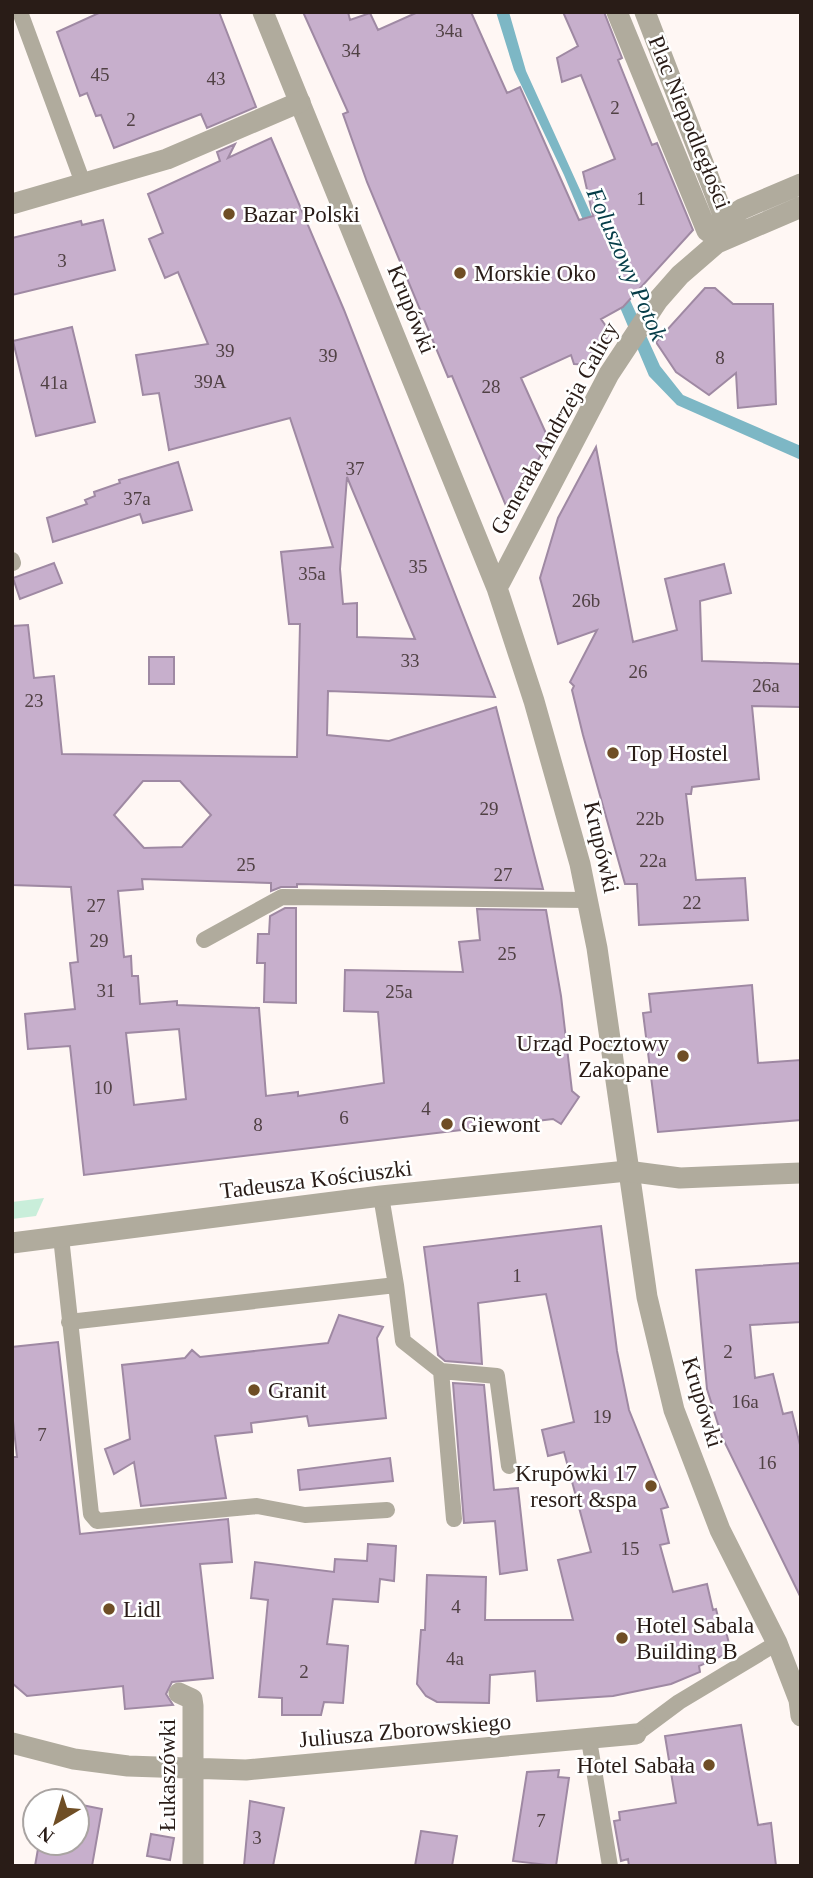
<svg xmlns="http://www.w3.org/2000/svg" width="813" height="1878" viewBox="0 0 813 1878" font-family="Georgia,serif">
<rect width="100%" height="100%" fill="#fff7f4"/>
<!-- green -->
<path fill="#c9eeda" d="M 44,1198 L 36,1216 L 12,1219 L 12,1202 Z"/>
<!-- water -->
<path fill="#7db7c5" d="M 496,12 L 509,12 L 526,71 L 660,366 L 683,395 L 801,446 L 801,460 L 677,405 L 649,376 L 564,175 L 514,70 Z"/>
<!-- building -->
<path fill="#c7afcc" stroke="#9f89a3" stroke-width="2" fill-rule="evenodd" d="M 101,12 L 219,12 L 256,107 L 207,128 L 201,114 L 114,148 L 101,115 L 96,116 L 87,93 L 80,96 L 57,32 Z
M 303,12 L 348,12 L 350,20 L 370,13 L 378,30 L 418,12 L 471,12 L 507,93 L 520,87 L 579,220 L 593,216 L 583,172 L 615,159 L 581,75 L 562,82 L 557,58 L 578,46 L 563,12 L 604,12 L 622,58 L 618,60 L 652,145 L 657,143 L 693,230 L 623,307 L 601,319 L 610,332 L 592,365 L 574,364 L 571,355 L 521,378 L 549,440 L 509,513 L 452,376 L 448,377 L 367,182 L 343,114 L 348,112 Z
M 271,138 L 344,310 L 495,697 L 328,691 L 327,735 L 389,741 L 496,707 L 543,889 L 297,884 L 297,887 L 281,887 L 271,891 L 271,883 L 142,879 L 143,889 L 118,891 L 124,957 L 131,956 L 132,976 L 138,976 L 140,1004 L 177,1001 L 177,1005 L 259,1008 L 266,1096 L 298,1092 L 298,1096 L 384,1083 L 378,1012 L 344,1011 L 345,970 L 463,972 L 459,942 L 480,940 L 477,909 L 546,910 L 561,996 L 572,1091 L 579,1097 L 561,1124 L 553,1119 L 84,1175 L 70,1046 L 28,1049 L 25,1014 L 75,1009 L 70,963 L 78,962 L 71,887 L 12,885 L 12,626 L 28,625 L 34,678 L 54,676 L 62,754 L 297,757 L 300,624 L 289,624 L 281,552 L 333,547 L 290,418 L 169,450 L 159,393 L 143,395 L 136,355 L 208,344 L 178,272 L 165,278 L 149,239 L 163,233 L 148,194 L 220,161 L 217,152 L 235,144 L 228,158 ZM 347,477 L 406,618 L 415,639 L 357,637 L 357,603 L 343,604 L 340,569 ZM 143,781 L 180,781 L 211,815 L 182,847 L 144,848 L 114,815 ZM 179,1029 L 186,1099 L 134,1105 L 126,1033 Z
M 103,220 L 115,270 L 12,295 L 12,238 L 81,221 L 82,225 Z
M 705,288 L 715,288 L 733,304 L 773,304 L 776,404 L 738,408 L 736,373 L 709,395 L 676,372 L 656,342 Z
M 72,327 L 95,422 L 36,436 L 13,341 Z
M 596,447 L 633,642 L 677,630 L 665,579 L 724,564 L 731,593 L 700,601 L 702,661 L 801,664 L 801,707 L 752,706 L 759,779 L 692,787 L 691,794 L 686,794 L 696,880 L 745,878 L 748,920 L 639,925 L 637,884 L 625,884 L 583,735 L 572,690 L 574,686 L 570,682 L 597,630 L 558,644 L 540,578 L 558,518 Z
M 178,462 L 192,510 L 143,523 L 140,514 L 53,542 L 47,518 L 87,504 L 85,500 L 95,496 L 94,492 L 120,483 L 119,480 Z
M 54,563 L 62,583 L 20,599 L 13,578 Z
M 149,657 L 174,657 L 174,684 L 149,684 Z
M 285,908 L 296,908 L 296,1003 L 264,1002 L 265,963 L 257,963 L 258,934 L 269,934 L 270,916 Z
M 752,985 L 758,1063 L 801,1060 L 801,1120 L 658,1132 L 643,1013 L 651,1012 L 649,994 Z
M 601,1226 L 617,1351 L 629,1410 L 668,1507 L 661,1509 L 669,1543 L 660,1545 L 673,1592 L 707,1584 L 713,1610 L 716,1609 L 720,1625 L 724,1623 L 731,1652 L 699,1666 L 700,1672 L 671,1684 L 613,1696 L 537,1701 L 535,1671 L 490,1675 L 489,1703 L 437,1702 L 426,1696 L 417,1684 L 421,1630 L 425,1630 L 427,1575 L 486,1577 L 485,1620 L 573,1620 L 558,1560 L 591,1552 L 564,1452 L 548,1456 L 542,1430 L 574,1422 L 546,1294 L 478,1303 L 482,1364 L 445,1361 L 438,1355 L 424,1247 Z
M 801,1263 L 801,1322 L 750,1325 L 755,1378 L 773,1374 L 783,1414 L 792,1412 L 801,1449 L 801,1598 L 722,1437 L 707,1389 L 696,1270 Z
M 339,1315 L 383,1327 L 377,1338 L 386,1418 L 309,1426 L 307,1416 L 251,1423 L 252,1432 L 215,1436 L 226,1498 L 141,1506 L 134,1462 L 114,1474 L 105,1449 L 130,1439 L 122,1365 L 185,1358 L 192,1350 L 200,1357 L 328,1343 Z
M 58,1342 L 80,1534 L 228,1519 L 232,1562 L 200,1564 L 213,1678 L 172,1682 L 166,1694 L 173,1705 L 125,1709 L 123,1686 L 27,1696 L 12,1683 L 12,1457 L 17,1457 L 12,1412 L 12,1347 Z
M 453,1383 L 484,1385 L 494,1490 L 518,1488 L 527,1570 L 500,1574 L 495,1521 L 464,1523 Z
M 390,1458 L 393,1481 L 300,1490 L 298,1470 Z
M 368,1544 L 396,1546 L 394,1581 L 380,1579 L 378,1602 L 333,1599 L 327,1644 L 348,1646 L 343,1703 L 324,1702 L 321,1715 L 282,1715 L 282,1698 L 259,1697 L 268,1600 L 251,1598 L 255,1562 L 334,1572 L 335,1559 L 367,1561 Z
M 741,1725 L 758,1825 L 771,1823 L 776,1866 L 629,1866 L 628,1859 L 621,1861 L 614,1821 L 620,1820 L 619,1812 L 676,1803 L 665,1736 Z
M 559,1770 L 558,1777 L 569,1778 L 556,1866 L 513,1861 L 527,1772 Z
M 250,1801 L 284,1808 L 273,1866 L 244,1866 Z
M 77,1804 L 102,1809 L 92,1866 L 35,1866 L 39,1843 L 77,1843 Z
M 421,1831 L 457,1836 L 452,1866 L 415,1866 Z
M 151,1834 L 174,1838 L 170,1860 L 147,1856 Z"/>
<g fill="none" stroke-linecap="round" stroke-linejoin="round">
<!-- service -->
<path stroke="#b0ab9d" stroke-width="16" d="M 20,12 L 83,183
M 12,560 L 13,563
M 204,940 L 282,897 L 587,900
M 61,1237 L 91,1514 L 97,1521 L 257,1506 L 305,1515 L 387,1510
M 396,1285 L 403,1341 L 441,1371 L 454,1519
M 69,1322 L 396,1285 L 381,1196
M 441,1371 L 497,1376 L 509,1466
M 636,1734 L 679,1702 L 777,1643
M 589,1740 L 610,1866"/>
<!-- pedestrian -->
<path stroke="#b0ab9d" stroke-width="21" d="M 263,12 L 497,588 L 534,701 L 580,864 L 597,948 L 647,1297 L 674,1410 L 720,1530 L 777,1643 L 799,1700 L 801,1716
M 617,12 L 707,231 L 742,209 L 801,184
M 645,12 L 730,233
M 497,588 L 609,374 L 658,300 L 680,275 L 717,243 L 801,207"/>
<!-- minor -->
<path stroke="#b0ab9d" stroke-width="21" d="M 12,204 L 167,159 L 300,102
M 12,1243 L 381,1196 L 627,1171 L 680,1178 L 801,1173
M 179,1693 L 192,1699 L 193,1706 L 193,1866
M 12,1743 L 74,1759 L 128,1766 L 246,1770 L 636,1734"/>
</g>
<!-- markers -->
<g fill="#6f4e25" stroke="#fff" stroke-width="2.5">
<circle cx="229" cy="214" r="7"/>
<circle cx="460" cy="273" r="7"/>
<circle cx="613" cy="753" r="7"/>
<circle cx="683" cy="1056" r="7"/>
<circle cx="447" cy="1124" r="7"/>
<circle cx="254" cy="1390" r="7"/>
<circle cx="651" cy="1486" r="7"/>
<circle cx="109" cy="1609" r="7"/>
<circle cx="622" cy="1638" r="7"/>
<circle cx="709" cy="1765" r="7"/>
</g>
<g text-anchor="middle" stroke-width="5" stroke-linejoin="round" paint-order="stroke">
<!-- number labels -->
<g font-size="19" fill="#504144">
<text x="449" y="37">34a</text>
<text x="351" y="57">34</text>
<text x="100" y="81">45</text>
<text x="216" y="85">43</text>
<text x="615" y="114">2</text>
<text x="131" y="126">2</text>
<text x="641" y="205">1</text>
<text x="62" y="267">3</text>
<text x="225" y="357">39</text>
<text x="328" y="362">39</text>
<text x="720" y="364">8</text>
<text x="210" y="388">39A</text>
<text x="54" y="389">41a</text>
<text x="491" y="393">28</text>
<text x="355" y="475">37</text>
<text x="137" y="505">37a</text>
<text x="418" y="573">35</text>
<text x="312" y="580">35a</text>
<text x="586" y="607">26b</text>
<text x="410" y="667">33</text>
<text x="638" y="678">26</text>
<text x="766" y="692">26a</text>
<text x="34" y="707">23</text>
<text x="489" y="815">29</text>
<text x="650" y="825">22b</text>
<text x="653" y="867">22a</text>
<text x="246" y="871">25</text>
<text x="503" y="881">27</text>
<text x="692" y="909">22</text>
<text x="96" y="912">27</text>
<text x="99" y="947">29</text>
<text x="507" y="960">25</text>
<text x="106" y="997">31</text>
<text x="399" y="998">25a</text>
<text x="103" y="1094">10</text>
<text x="426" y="1115">4</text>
<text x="344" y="1124">6</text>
<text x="258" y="1131">8</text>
<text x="517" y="1282">1</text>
<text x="728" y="1358">2</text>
<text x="745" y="1408">16a</text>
<text x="602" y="1423">19</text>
<text x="42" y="1441">7</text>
<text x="767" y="1469">16</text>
<text x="630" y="1555">15</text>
<text x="456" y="1613">4</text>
<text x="455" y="1665">4a</text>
<text x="304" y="1678">2</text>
<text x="541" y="1827">7</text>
<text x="257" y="1844">3</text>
</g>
<!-- street labels -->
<g font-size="23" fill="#291c17" stroke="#fff">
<text transform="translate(690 122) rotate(68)" y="8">Plac Niepodległości</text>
<text transform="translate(412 309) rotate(68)" y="8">Krupówki</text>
<text transform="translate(554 428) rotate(-61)" y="8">Generała Andrzeja Galicy</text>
<text transform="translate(602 847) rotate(77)" y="8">Krupówki</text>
<text transform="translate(316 1179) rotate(-7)" y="8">Tadeusza Kościuszki</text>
<text transform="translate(703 1402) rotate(73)" y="8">Krupówki</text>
<text transform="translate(405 1730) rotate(-5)" y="8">Juliusza Zborowskiego</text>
<text transform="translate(167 1775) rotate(-90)" y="8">Łukaszówki</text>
</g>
<!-- poi labels -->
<g font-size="23" fill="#291c17" stroke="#fff" text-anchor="start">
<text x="243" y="222">Bazar Polski</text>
<text x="474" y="281">Morskie Oko</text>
<text x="627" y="761">Top Hostel</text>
<text x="669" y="1051" text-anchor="end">Urząd Pocztowy<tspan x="669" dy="26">Zakopane</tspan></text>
<text x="461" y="1132">Giewont</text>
<text x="268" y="1398">Granit</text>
<text x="637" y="1481" text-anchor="end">Krupówki 17<tspan x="637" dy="26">resort &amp;spa</tspan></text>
<text x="123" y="1617">Lidl</text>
<text x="636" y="1633">Hotel Sabala<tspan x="636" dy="26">Building B</tspan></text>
<text x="695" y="1773" text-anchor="end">Hotel Sabała</text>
</g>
<!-- water labels -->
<g font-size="24" font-style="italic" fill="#053d48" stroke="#fff">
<text transform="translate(627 264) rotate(66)" y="8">Foluszowy Potok</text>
</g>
</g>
<!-- border -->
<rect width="813" height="1878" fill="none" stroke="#291c17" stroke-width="28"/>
<!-- north arrow -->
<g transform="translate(56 1822) rotate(218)"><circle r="33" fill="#ffffff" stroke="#a9a4a2" stroke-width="2"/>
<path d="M0-5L12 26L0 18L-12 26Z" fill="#6f4e25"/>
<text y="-10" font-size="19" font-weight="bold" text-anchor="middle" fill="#291c17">N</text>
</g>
</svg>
